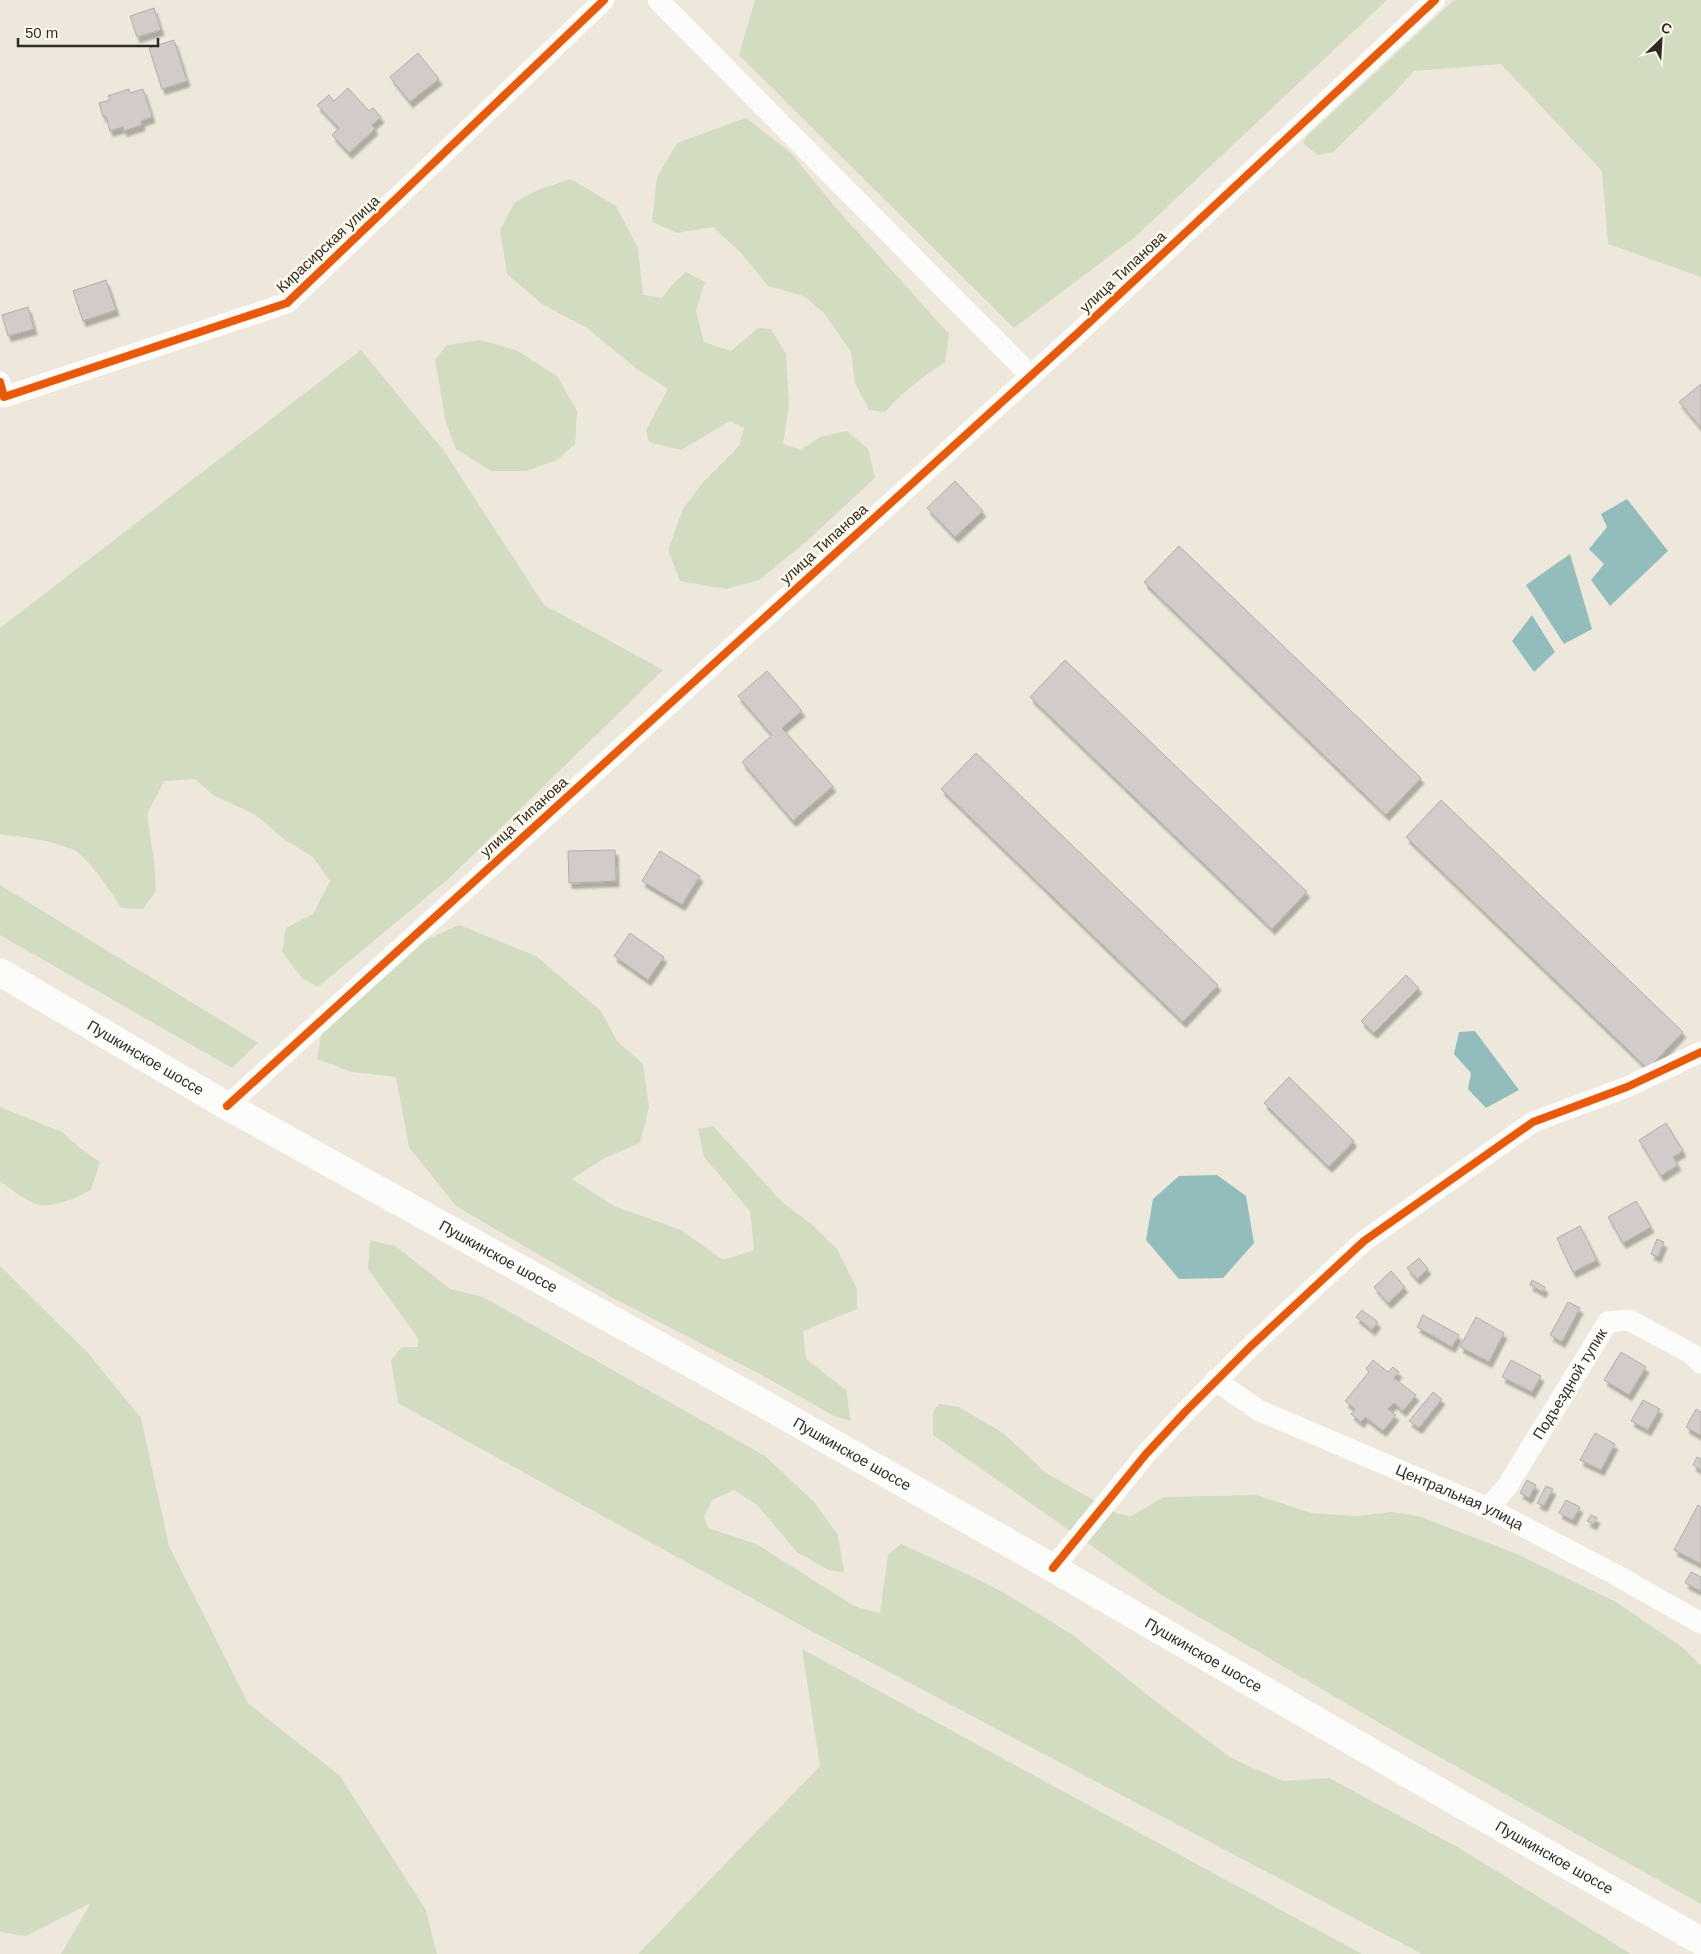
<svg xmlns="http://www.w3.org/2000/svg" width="1701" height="1954" viewBox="0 0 1701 1954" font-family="Helvetica,sans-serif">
<defs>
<filter id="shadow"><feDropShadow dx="3" dy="5.5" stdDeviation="1" flood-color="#0004"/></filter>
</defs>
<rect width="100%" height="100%" fill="#ede8db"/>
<!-- green -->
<path fill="#d2dcc1" d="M 755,0 L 1387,0 L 1135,237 L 1014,328 L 739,55 Z
M 1454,0 L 1701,0 L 1701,277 L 1608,244 L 1602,171 L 1501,64 L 1414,71 L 1395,92 L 1333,152 L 1317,155 L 1303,143 L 1306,137 Z
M 746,118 L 790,152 L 835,207 L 949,334 L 945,362 C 922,377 903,392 885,412 L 869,410 L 855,383 L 851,352 L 824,313 L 804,296 L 768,286 L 741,253 L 713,227 L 677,233 L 652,222 L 657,177 L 677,143 Z
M 571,179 L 616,206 L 638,248 L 643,295 L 662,298 L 671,286 L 686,272 L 705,282 L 696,311 L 704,342 L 731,351 L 758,328 L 771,329 L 786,354 L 789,404 L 783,444 L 801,450 L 820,437 L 847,431 L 868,449 L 875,478 L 807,541 L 759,580 L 726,589 L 680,581 L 668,550 L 683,509 L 705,480 L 739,446 L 744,428 L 730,421 L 681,450 L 649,442 L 646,430 L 668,389 L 637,369 L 587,328 L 542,304 L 507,274 L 500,230 L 515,202 L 540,189 Z
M 481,340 L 518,351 L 558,377 L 577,411 L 575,444 L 557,460 L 526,471 L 491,471 L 456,449 L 446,423 L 435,360 L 447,345 Z
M 361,350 L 444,451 L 544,605 L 663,670 L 447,880 L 318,987 L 302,978 L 282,952 L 286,928 L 313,914 L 330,881 L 313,857 L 284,839 L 256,815 L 213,795 L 195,779 L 164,781 L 147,814 L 155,868 L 156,891 L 143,909 L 121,908 C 114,895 86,854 72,849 C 50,840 24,837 0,834 L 0,628 Z
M 0,885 L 258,1043 L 232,1068 L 0,935 Z
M 459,925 L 536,956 L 601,1011 L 617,1041 L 643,1064 L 649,1107 L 640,1143 L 603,1159 L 572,1179 L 614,1206 L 681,1230 L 723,1260 L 754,1250 L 750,1211 L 704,1157 L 698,1129 L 713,1126 L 782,1202 L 811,1224 L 837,1249 L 857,1289 L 857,1309 L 803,1331 L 806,1359 L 846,1390 L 851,1421 L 836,1417 L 758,1373 L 613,1298 L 456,1206 L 409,1147 L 396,1077 L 352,1072 L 317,1059 L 324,1018 L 417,944 Z
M 0,1107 L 62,1132 L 80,1148 L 100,1162 L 91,1190 C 76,1197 59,1207 41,1205 C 31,1205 9,1188 0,1181 Z
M 370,1240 L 395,1246 L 450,1289 L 483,1297 L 765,1456 L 814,1502 L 838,1535 L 844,1572 L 828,1570 L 797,1552 L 757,1505 L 734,1490 L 712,1500 L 704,1517 L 708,1528 L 756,1544 L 856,1607 L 880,1613 L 888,1555 L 901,1544 L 971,1576 L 1006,1594 L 1073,1635 L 1155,1701 L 1231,1758 L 1283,1781 L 1329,1778 L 1459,1848 L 1631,1954 L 1422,1954 L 804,1627 L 398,1403 L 391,1360 L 402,1347 L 418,1347 L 418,1338 L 368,1269 Z
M 0,1266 L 88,1353 L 141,1418 L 169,1546 L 248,1703 L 340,1776 L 426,1910 L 437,1954 L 61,1954 L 91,1903 L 26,1936 L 0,1932 Z
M 939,1404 L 959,1407 L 1003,1433 L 1046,1473 L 1118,1514 L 1131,1516 L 1164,1497 L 1256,1495 L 1311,1513 L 1357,1516 L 1391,1512 L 1418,1516 L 1517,1554 L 1616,1602 L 1682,1647 L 1701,1666 L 1701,1904 L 1402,1736 L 1163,1596 L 933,1435 L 933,1412 Z
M 802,1649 L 1362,1954 L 638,1954 L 820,1766 Z"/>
<!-- water -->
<path fill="#93bdbc" d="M 1627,499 L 1668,551 L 1610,606 L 1591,580 L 1604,564 L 1589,549 L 1607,527 L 1601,514 Z
M 1570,554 L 1592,629 L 1564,644 L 1526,585 Z
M 1532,615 L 1555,652 L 1534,672 L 1512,641 Z
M 1475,1031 L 1519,1090 L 1486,1108 L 1468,1089 L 1471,1073 L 1454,1054 L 1459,1032 Z
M 1217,1175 L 1246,1196 L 1254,1243 L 1223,1278 L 1179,1279 L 1146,1240 L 1153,1199 L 1179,1176 Z"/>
<!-- building -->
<path fill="#d3caca" stroke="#b3aeab" filter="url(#shadow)" d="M 154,8 L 161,30 L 137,37 L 130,16 Z
M 174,40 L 187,81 L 162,89 L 149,48 Z
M 418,53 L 439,79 L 410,102 L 390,77 Z
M 348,88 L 369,111 L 373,108 L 381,117 L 372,125 L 375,129 L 349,153 L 332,135 L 339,128 L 317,105 L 329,95 L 334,101 Z
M 129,89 L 130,93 L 143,89 L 152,117 L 141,121 L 142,125 L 124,131 L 123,127 L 110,131 L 106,116 L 103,117 L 99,103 L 110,100 L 108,96 Z
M 106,280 L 116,310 L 83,321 L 73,291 Z
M 28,307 L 34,329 L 8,336 L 2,315 Z
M 1701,384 L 1701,428 L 1679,402 Z
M 955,481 L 983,511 L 955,537 L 927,508 Z
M 1179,546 L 1421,778 L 1386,815 L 1144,582 Z
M 1065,660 L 1307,892 L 1272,929 L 1030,697 Z
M 767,671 L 802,711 L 782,728 L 833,786 L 793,821 L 742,762 L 772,735 L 738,696 Z
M 976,753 L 1218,985 L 1183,1022 L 941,789 Z
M 1441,800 L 1683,1032 L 1648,1069 L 1406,837 Z
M 615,850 L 616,881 L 569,883 L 568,851 Z
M 660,851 L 700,876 L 682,905 L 642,881 Z
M 630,933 L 664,957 L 648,980 L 614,956 Z
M 1406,975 L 1419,988 L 1374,1033 L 1361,1021 Z
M 1289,1077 L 1354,1141 L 1329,1167 L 1264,1103 Z
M 1666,1123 L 1683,1151 L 1673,1157 L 1678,1165 L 1661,1176 L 1639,1140 Z
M 1636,1201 L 1651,1227 L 1623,1243 L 1608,1217 Z
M 1580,1226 L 1597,1260 L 1573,1272 L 1557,1238 Z
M 1657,1239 L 1664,1242 L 1658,1257 L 1651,1254 Z
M 1419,1258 L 1428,1269 L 1417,1279 L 1407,1268 Z
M 1391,1271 L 1405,1287 L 1388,1303 L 1374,1287 Z
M 1532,1280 L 1545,1287 L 1543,1292 L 1530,1285 Z
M 1568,1302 L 1580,1308 L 1562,1342 L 1550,1335 Z
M 1362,1310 L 1378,1322 L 1372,1330 L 1356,1317 Z
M 1423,1315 L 1459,1335 L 1452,1347 L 1417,1327 Z
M 1476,1317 L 1504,1333 L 1489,1362 L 1460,1347 Z
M 1621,1352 L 1646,1367 L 1629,1395 L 1604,1380 Z
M 1373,1360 L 1388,1372 L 1393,1367 L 1399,1372 L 1394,1378 L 1416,1395 L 1403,1411 L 1394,1403 L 1388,1409 L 1396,1415 L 1383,1431 L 1365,1417 L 1361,1422 L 1351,1414 L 1355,1409 L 1345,1401 L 1369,1372 L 1366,1369 Z
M 1511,1360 L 1541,1376 L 1532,1392 L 1502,1377 Z
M 1433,1392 L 1442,1399 L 1419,1428 L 1409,1421 Z
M 1643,1400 L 1660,1409 L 1648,1430 L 1631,1421 Z
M 1696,1409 L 1701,1412 L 1701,1436 L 1686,1427 Z
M 1595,1433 L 1615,1444 L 1601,1470 L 1580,1460 Z
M 1697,1457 L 1701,1459 L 1701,1470 L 1693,1465 Z
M 1527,1480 L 1536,1485 L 1529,1498 L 1520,1493 Z
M 1546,1486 L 1553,1489 L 1544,1506 L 1537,1503 Z
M 1566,1500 L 1580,1507 L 1573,1520 L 1559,1513 Z
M 1698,1505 L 1701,1507 L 1701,1564 L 1674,1550 Z
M 1591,1515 L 1597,1518 L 1594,1524 L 1587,1521 Z
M 1691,1572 L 1701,1577 L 1701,1591 L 1685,1583 Z"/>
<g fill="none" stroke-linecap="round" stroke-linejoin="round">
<!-- minor -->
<g stroke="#fcfcfa" stroke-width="21">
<path d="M 658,0 L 1031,376"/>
<path d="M 0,382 L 4,397 L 287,303 L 604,0"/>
<path d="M 227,1106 L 1079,332 L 1435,0"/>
<path id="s1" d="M 1215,1380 L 1258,1410 L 1488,1508 L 1616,1575 L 1701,1623"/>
<path id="s2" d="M 1488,1508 L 1506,1488 L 1608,1322 L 1629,1320 L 1692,1354 L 1701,1363"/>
<path d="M 1053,1568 L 1146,1454 L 1186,1411 L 1250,1347 L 1364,1241 L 1533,1122 L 1627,1087 L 1701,1052"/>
</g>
<!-- secondary -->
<path stroke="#fcfcfa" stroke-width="28" id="s3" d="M 0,972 L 227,1106 L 755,1399 L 1053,1568 L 1476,1813 L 1701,1941"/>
<!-- cycleway casing -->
<g stroke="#fef9eb" stroke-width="11">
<path id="cycleway" d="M 0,382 L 4,397 L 287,303 L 604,0
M 227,1106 L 1079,332 L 1435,0
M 1053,1568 L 1146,1454 L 1186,1411 L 1250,1347 L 1364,1241 L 1533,1122 L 1627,1087 L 1701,1052"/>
</g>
<!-- cycleway -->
<use href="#cycleway" stroke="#e8590c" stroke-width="8"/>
</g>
<g text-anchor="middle" stroke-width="5" stroke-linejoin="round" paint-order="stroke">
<!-- street labels -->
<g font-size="15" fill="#2e2b22" stroke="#fef9eb">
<text transform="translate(328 244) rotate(-43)" y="5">Кирасирская улица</text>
<text transform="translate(1123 272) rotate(-43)" y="5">улица Типанова</text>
<text transform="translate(824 544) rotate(-42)" y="5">улица Типанова</text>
<text transform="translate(524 817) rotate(-42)" y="5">улица Типанова</text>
<text dy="5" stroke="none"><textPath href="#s3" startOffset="169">Пушкинское шоссе</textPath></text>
<text dy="5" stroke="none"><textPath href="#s3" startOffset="574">Пушкинское шоссе</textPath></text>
<text dy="5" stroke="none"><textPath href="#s2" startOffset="149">Подъездной тупик</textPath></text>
<text dy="5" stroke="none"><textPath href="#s3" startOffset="979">Пушкинское шоссе</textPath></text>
<text dy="5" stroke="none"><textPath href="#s1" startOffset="272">Центральная улица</textPath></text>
<text dy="5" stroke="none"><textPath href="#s3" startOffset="1384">Пушкинское шоссе</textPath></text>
<text dy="5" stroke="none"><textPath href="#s3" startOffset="1789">Пушкинское шоссе</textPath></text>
</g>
</g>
<!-- north arrow -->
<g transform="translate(1661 40) rotate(25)" stroke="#fef9eb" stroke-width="4" paint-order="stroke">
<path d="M0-4L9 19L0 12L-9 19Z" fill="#2e2b22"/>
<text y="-8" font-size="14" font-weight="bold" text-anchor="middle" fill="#2e2b22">С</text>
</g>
<!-- scale -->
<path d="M18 38v8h140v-8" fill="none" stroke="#2e2b22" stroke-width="2.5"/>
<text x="25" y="38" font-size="15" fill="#2e2b22" stroke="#fef9eb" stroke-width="4" paint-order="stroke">50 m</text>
</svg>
